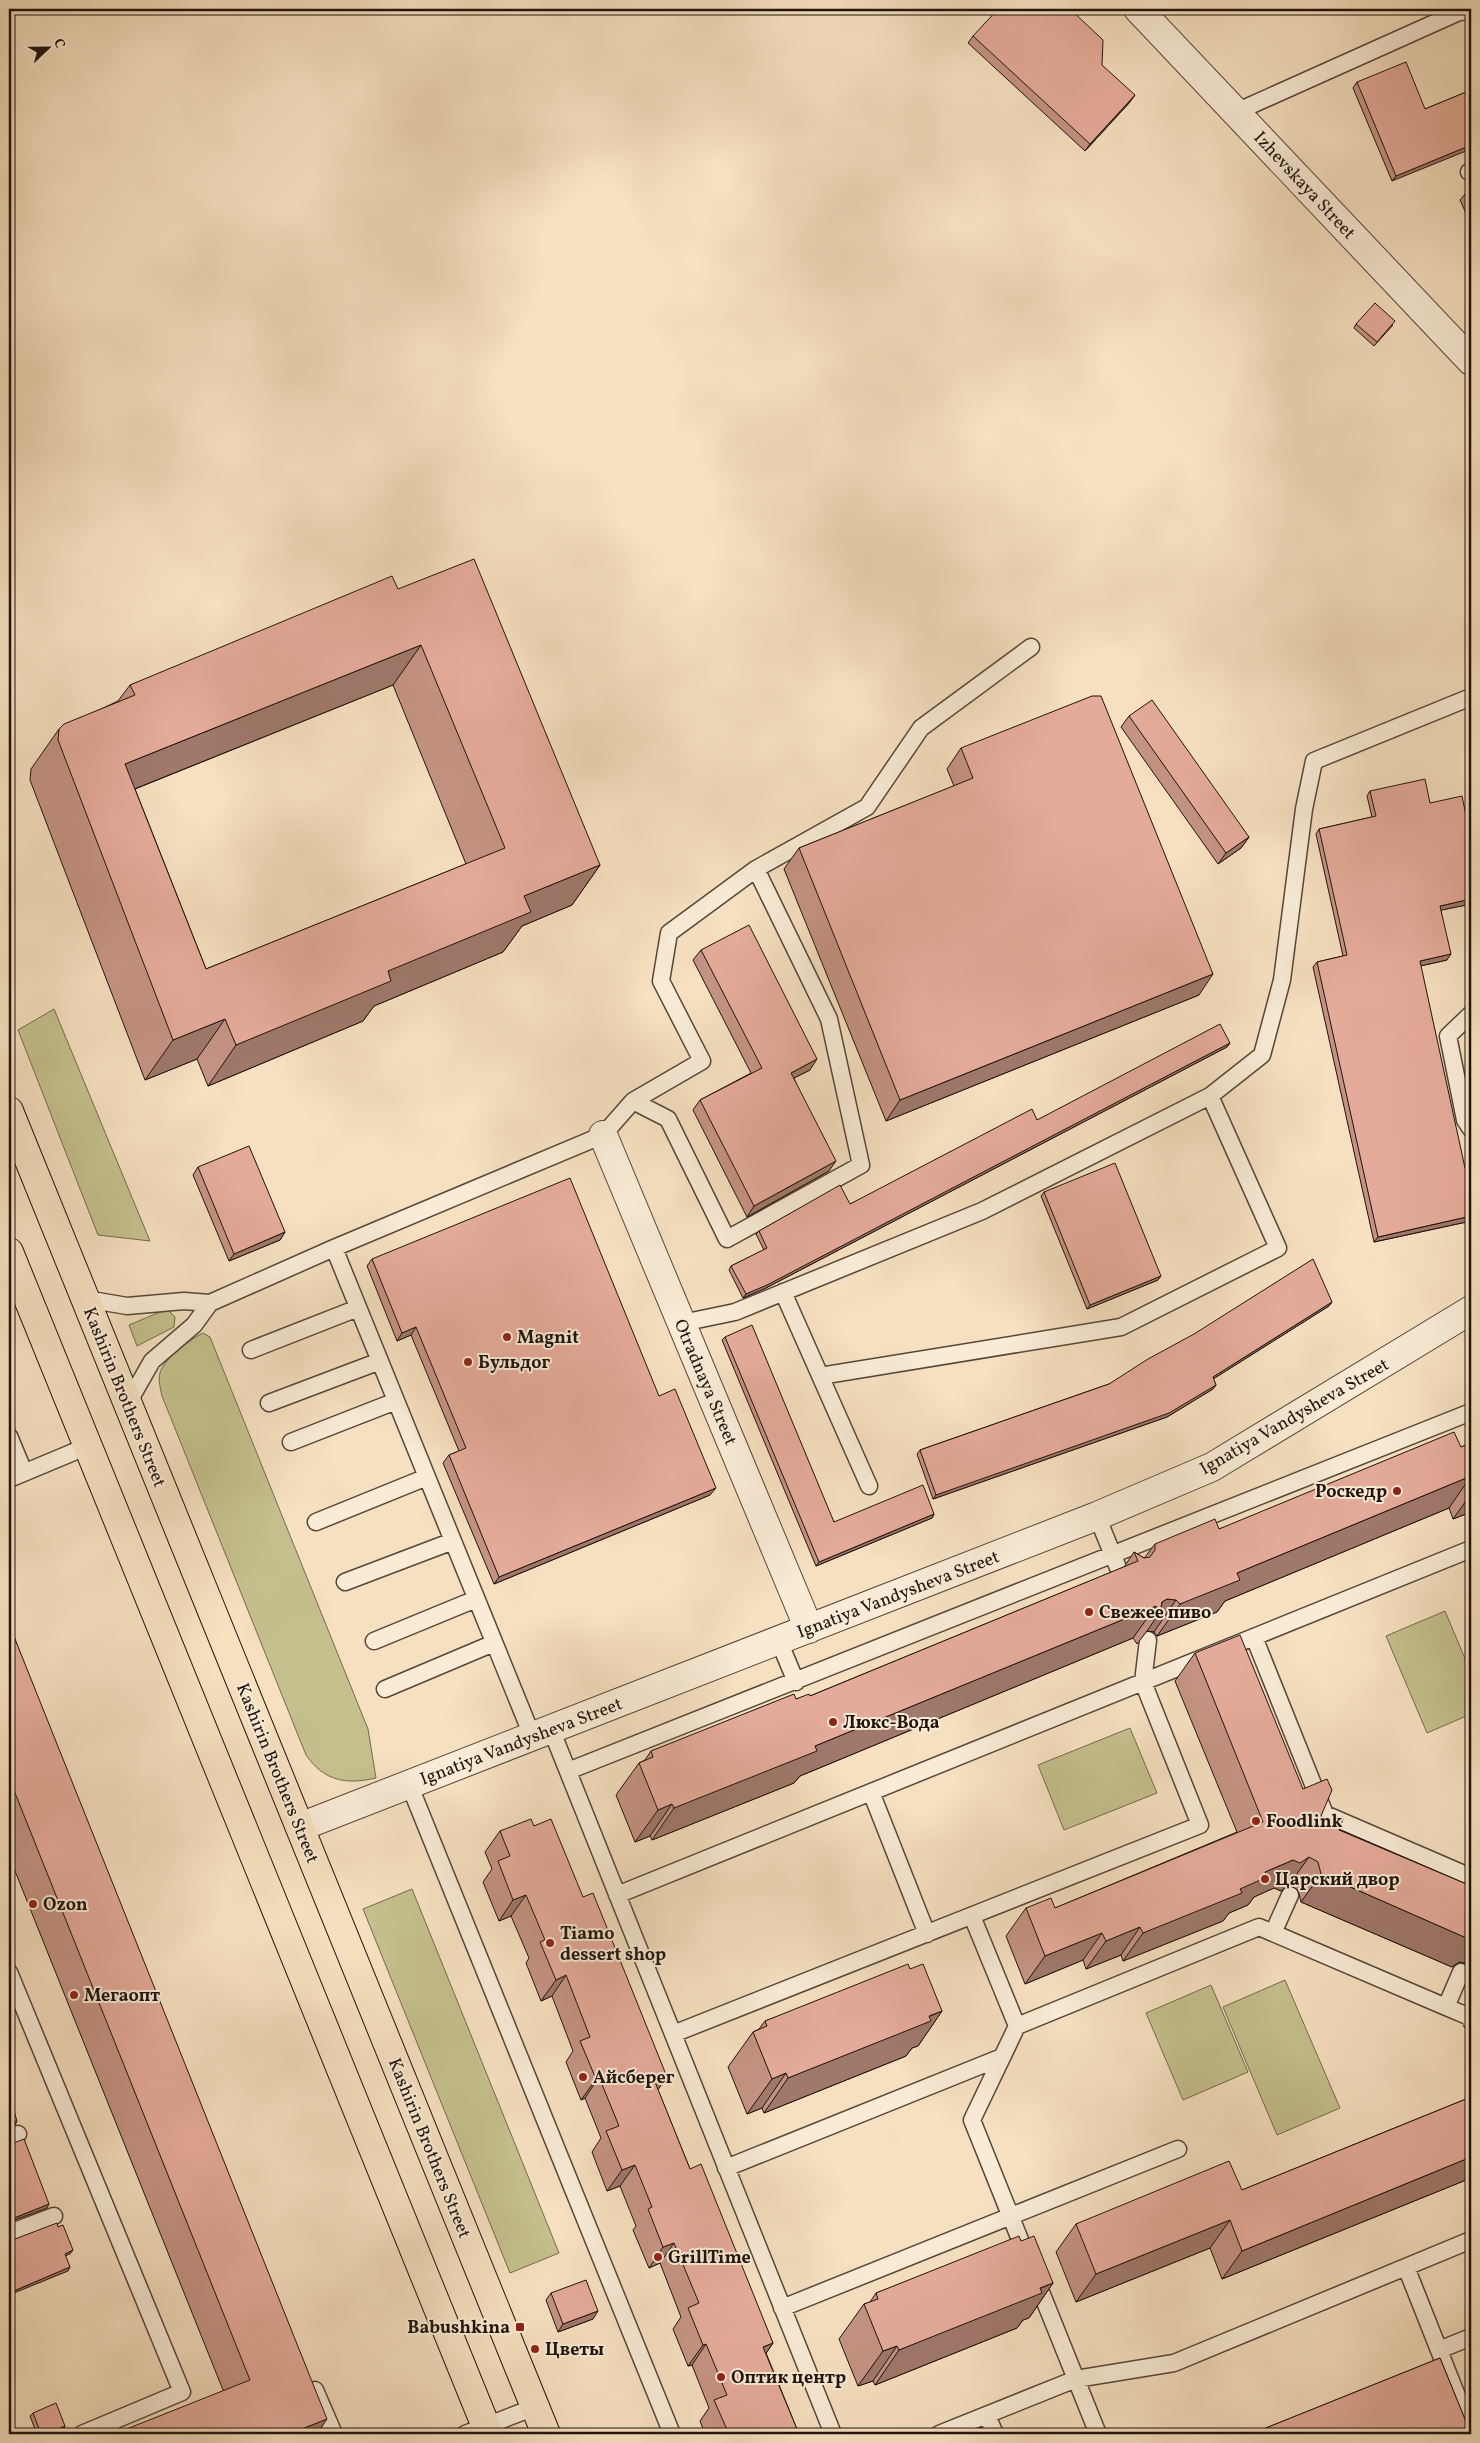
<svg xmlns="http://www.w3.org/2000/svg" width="1480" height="2443" viewBox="0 0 1480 2443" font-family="Vollkorn,serif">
<rect width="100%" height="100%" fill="#f6e0c0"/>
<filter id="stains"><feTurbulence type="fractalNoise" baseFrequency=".004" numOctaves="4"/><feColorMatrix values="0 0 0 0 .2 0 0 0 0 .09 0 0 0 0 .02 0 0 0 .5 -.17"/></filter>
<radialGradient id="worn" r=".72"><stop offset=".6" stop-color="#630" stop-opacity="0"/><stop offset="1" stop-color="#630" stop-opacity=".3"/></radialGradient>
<!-- green -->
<path fill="#c4c08d" stroke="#726a4d" d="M 54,1009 L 150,1241 L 98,1235 L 18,1030 Z
M 169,1311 L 175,1317 L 174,1327 L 137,1346 L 129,1325 L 160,1312 Z
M 203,1333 L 210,1337 L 368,1729 L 376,1778 C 346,1785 324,1781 306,1755 L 162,1396 C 160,1387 157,1376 162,1368 C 168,1356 191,1339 203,1333 Z
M 1445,1611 L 1471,1673 L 1471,1714 L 1427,1733 L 1386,1636 Z
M 1130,1728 L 1157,1793 L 1064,1830 L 1038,1765 Z
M 412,1889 L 559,2253 L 510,2273 L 363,1909 Z
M 1285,1980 L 1340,2108 L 1277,2135 L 1223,2007 Z
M 1211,1985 L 1248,2072 L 1183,2100 L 1146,2013 Z"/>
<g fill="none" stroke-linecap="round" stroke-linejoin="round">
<!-- service casing -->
<g stroke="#55463a" stroke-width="19">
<path id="service" d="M 1236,112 L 1459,12 L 1471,11
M 1469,172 L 1471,171
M 1471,1014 L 1448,1036 L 1465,1120 L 1471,1129
M 633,1101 L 702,1061 L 661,981 L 669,933 L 756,869 L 867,807 L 921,728 L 1031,647
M 334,1248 L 533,1738
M 783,1292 L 869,1486
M 86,1299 L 127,1306 L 184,1301 L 210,1303 L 334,1248 L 603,1135 L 633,1101 L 668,1119 L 727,1239 L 861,1165 L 829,1019 L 756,869
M 682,1323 L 735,1312 L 982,1211 L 1210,1096 L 1262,1055 L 1282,980 L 1304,809 L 1314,761 L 1471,697
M 251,1350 L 358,1308
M 820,1376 L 1121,1327 L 1278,1248 L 1210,1096
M 128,1403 L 152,1361 L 194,1325 L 210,1303
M 269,1403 L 380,1361
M 9,1436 L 24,1472
M 291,1442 L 396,1401
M 9,1479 L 88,1446
M 1097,1516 L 1123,1580
M 316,1522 L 427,1477
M 345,1582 L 453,1541
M 1254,1637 L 1325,1814 L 1471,1877
M 374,1641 L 476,1599
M 779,1641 L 796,1682
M 385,1689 L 494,1643
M 551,1729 L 833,2434
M 568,1771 L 1471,1412
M 409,1784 L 672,2434
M 871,1792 L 927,1934
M 617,1895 L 1471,1549
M 972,1916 L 1017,2026 L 972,2120 L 1098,2434
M 1273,1933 L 1290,1895
M 9,1972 L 182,2392 L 82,2434
M 1446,2007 L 1461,1972
M 1017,2026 L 1259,1927 L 1446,2007 L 1470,2017 L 1471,2021
M 673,2034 L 1200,1825 L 1143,1682 L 1148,1640
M 9,2138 L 18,2134
M 726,2168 L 1002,2057
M 9,2233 L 54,2216
M 1406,2267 L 1471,2431
M 782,2308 L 1178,2149
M 1439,2350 L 1471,2337
M 315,2390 L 334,2434
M 987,2415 L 995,2434
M 465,2434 L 535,2407
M 939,2434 L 1076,2379 L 1174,2363 L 1471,2240"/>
</g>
<!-- minor casing -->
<g stroke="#55463a" stroke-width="30">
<path id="minor" d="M 1138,9 L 1471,361
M 603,1135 L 809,1629
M 300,1827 L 1097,1516 L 1212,1467 L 1471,1310"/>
</g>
<!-- primary casing -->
<g stroke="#1f130d" stroke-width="30">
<path id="primary" d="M 9,1111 L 546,2434
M 9,1252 L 489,2434"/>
</g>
<!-- service -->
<use href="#service" stroke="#f9ebd6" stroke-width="16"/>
<!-- minor -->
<use href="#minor" stroke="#f9ebd6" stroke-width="28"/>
<!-- primary -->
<use href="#primary" stroke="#f6e0c0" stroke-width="28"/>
</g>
<!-- wall -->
<path fill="#c59384" stroke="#1f130d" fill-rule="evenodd" d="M 973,36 L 1102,65 L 1130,102 L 1085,151 L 968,43 Z
M 1357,82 L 1425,109 L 1471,90 L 1392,181 L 1353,88 Z
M 1471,190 L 1471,219 L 1469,220 L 1460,200 L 1466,193 Z
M 1356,324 L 1393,325 L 1374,346 L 1354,328 Z
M 398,589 L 600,865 L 572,905 L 522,926 L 503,952 L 374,1006 L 363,1021 L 208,1086 L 197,1059 L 145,1080 L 30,780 L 31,769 L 59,729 L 118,701 L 130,685 ZM 393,685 L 466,864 L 206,969 L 135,789 Z
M 1129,716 L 1249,837 L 1241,848 L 1218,864 L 1121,727 Z
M 961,748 L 1199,995 L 886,1121 L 784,869 L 799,848 L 954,786 L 947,769 Z
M 1370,791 L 1430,803 L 1471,904 L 1441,910 L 1447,960 L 1420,966 L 1471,1216 L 1471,1221 L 1374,1242 L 1313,967 L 1317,962 L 1343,956 L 1316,834 L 1319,829 L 1372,817 L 1367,796 Z
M 701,950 L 810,1070 L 794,1078 L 829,1171 L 747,1217 L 693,1110 L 700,1100 L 751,1073 L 693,960 Z
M 1230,1043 L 1227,1047 L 764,1289 L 743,1298 L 729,1270 L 731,1266 L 764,1250 L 756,1234 L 759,1231 L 850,1204 L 1037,1120 Z
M 198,1167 L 285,1232 L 280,1240 L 229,1261 L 193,1175 Z
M 1044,1192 L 1158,1280 L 1087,1309 L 1041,1196 Z
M 372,1259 L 659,1396 L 710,1495 L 494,1584 L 443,1463 L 449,1455 L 459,1451 L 411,1335 L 397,1341 L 367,1266 Z
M 1332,1302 L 1329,1306 L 1213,1379 L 1216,1385 L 1213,1389 L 1167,1417 L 933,1499 L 917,1454 L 920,1450 L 1109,1384 Z
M 725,1337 L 834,1522 L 934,1514 L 932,1518 L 816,1566 L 722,1340 Z
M 1471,1443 L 1471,1512 L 1453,1519 L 1449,1508 L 1225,1601 L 1217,1612 L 1157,1636 L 1154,1632 L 1147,1631 L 1137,1644 L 1133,1638 L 800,1776 L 794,1783 L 652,1840 L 650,1836 L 635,1842 L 616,1795 L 639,1763 L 645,1760 L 651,1751 L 796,1699 L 810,1696 L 1124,1567 L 1134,1552 L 1144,1558 L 1145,1557 L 1155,1544 L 1219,1529 L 1461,1447 Z
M 9,1624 L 317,2434 L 223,2390 L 9,1856 Z
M 1195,1653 L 1303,1789 L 1327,1824 L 1471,1886 L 1471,1978 L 1469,1966 L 1465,1963 L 1459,1962 L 1452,1967 L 1301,1902 L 1298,1890 L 1289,1885 L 1281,1891 L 1274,1888 L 1254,1897 L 1248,1905 L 1229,1913 L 1223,1921 L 1123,1961 L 1121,1955 L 1086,1969 L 1083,1960 L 1025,1984 L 1006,1936 L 1026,1908 L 1055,1908 L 1237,1832 L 1175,1681 Z
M 534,1826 L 658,2090 L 690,2169 L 773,2343 L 766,2353 L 799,2434 L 705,2434 L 700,2421 L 709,2408 L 692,2365 L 688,2366 L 673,2329 L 681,2317 L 660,2263 L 649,2268 L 633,2230 L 636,2226 L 620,2186 L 607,2191 L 592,2152 L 601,2138 L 585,2098 L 581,2100 L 566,2062 L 573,2051 L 552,1996 L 541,2001 L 526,1963 L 529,1958 L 511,1916 L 499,1921 L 483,1882 L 492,1869 L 485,1852 L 500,1831 Z
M 910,1969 L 942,2011 L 918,2046 L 912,2048 L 906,2056 L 764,2113 L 762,2108 L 747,2114 L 728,2067 L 753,2032 L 759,2029 L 765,2021 Z
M 1471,2097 L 1471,2178 L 1222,2279 L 1210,2248 L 1076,2302 L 1056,2252 L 1076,2224 L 1242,2190 Z
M 1021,2241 L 1053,2283 L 1029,2318 L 1023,2320 L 1017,2328 L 875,2385 L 873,2381 L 858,2386 L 839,2339 L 864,2304 L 870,2302 L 876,2293 Z
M 551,2293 L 593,2319 L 558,2332 L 546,2300 Z
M 1440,2358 L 1471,2434 L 1251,2434 Z
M 33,2413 L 65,2426 L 63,2430 L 53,2434 L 37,2434 L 30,2416 Z"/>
<!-- shaded-wall -->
<path fill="#a0786c" stroke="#1f130d" d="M 1135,95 L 1130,102 L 1085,151 L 1090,144 Z
M 1471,145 L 1471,149 L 1392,181 L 1396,176 Z
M 421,645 L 393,685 L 97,804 L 125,764 Z
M 1249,837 L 1241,848 L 1218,864 L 1226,853 Z
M 600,865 L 572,905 L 522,926 L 503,952 L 374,1006 L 363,1021 L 208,1086 L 236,1045 L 388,971 L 524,896 Z
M 1471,899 L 1471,904 L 1437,911 L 1440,906 Z
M 1451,954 L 1447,960 L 1416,967 L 1420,961 Z
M 1213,974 L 1199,995 L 886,1121 L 900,1100 Z
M 225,1019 L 197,1059 L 145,1080 L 173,1040 Z
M 1230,1043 L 1227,1047 L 764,1289 L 743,1298 L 746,1294 Z
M 817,1059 L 810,1070 L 784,1083 L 791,1073 Z
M 836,1161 L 829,1171 L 747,1217 L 754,1206 Z
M 1471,1216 L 1471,1221 L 1374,1242 L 1378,1237 Z
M 285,1232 L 280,1240 L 229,1261 L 234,1254 Z
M 1161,1276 L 1158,1280 L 1087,1309 L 1090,1305 Z
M 1332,1302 L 1329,1306 L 1210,1381 L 1213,1377 Z
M 416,1327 L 411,1335 L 397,1341 L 402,1333 Z
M 1216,1385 L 1213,1389 L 1167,1417 L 933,1499 L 936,1495 Z
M 1471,1476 L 1449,1508 L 1225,1601 L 1217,1612 L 1157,1636 L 1180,1604 L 1237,1573 Z
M 716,1488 L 710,1495 L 494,1584 L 499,1577 Z
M 1471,1494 L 1471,1512 L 1453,1519 Z
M 934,1514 L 932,1518 L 816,1566 L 819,1562 Z
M 1167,1599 L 1176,1600 L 1154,1632 L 1147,1631 L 1160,1612 L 1162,1602 Z
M 1156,1606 L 1133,1638 L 800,1776 L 794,1783 L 652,1840 L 674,1808 L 815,1746 Z
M 672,1804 L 650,1836 L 635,1842 L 658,1810 Z
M 1309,1857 L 1289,1885 L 1281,1891 L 1274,1888 L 1254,1897 L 1248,1905 L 1229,1913 L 1223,1921 L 1123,1961 L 1143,1933 L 1240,1889 L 1265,1872 L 1293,1860 Z
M 1321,1874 L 1471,1940 L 1471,1955 L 1465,1963 L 1459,1962 L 1452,1967 L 1301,1902 Z
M 526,1895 L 511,1916 L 499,1921 L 513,1900 Z
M 1140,1927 L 1121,1955 L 1086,1969 L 1106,1941 Z
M 1102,1933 L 1083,1960 L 1025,1984 L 1045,1956 Z
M 566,1975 L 552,1996 L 541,2001 L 556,1980 Z
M 942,2011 L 918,2046 L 912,2048 L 906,2056 L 764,2113 L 788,2078 Z
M 786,2073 L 762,2108 L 747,2114 L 772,2079 Z
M 599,2077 L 585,2098 L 581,2100 L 596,2079 Z
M 667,2077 L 652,2098 L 655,2082 Z
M 17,2121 L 15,2125 L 9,2128 L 9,2125 Z
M 1471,2157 L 1471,2178 L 1222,2279 L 1242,2251 Z
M 635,2165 L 620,2186 L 607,2191 L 622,2170 Z
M 49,2204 L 47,2208 L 9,2222 L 9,2220 Z
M 1230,2220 L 1210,2248 L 1076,2302 L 1096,2274 Z
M 674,2243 L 660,2263 L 649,2268 L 663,2247 Z
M 73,2250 L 70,2254 L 62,2257 L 65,2254 Z
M 70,2267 L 68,2271 L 9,2295 L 9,2293 Z
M 1053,2283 L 1029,2318 L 1023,2320 L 1017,2328 L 875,2385 L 899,2350 Z
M 598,2311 L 593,2319 L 558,2332 L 563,2324 Z
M 773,2343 L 759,2364 L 763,2347 Z
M 706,2344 L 692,2365 L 688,2366 L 703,2345 Z
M 897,2346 L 873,2381 L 858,2386 L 883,2351 Z
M 327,2419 L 317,2434 L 289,2434 Z
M 65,2426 L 63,2430 L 53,2434 L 46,2434 Z
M 1416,2430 L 1413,2434 L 1406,2434 Z"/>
<!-- building -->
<path fill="#e5ab9a" stroke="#1f130d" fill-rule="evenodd" d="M 998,9 L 1070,9 L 1103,40 L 1102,65 L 1135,95 L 1090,144 L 973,36 Z
M 1406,62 L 1425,109 L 1471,90 L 1471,145 L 1396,176 L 1357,82 Z
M 1471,190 L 1471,205 L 1466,193 Z
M 1375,303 L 1395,321 L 1377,342 L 1356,324 Z
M 474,559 L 600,865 L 524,896 L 531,912 L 388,971 L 391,981 L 236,1045 L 225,1019 L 173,1040 L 58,740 L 59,729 L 64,724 L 135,695 L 130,685 L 392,576 L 398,589 ZM 421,645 L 505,848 L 206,969 L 125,764 Z
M 1092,696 L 1101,696 L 1213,974 L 900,1100 L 799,848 L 973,778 L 961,748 Z
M 1152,700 L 1249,837 L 1226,853 L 1129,716 Z
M 1425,779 L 1430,803 L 1462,796 L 1471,839 L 1471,899 L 1440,906 L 1451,954 L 1420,961 L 1465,1168 L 1471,1162 L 1471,1216 L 1378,1237 L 1317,962 L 1347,955 L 1319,829 L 1376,816 L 1370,791 Z
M 749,925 L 817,1059 L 791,1073 L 836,1161 L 754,1206 L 700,1100 L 762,1068 L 701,950 Z
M 1220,1024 L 1230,1043 L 767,1285 L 746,1294 L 731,1266 L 767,1248 L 759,1231 L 840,1185 L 850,1204 L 1032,1109 L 1037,1120 Z
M 249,1146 L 285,1232 L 234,1254 L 198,1167 Z
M 1115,1163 L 1161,1276 L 1090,1305 L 1044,1192 Z
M 570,1178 L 659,1396 L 675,1389 L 716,1488 L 499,1577 L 449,1455 L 466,1448 L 416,1327 L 402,1333 L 372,1259 Z
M 1313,1259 L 1332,1302 L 1213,1377 L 1216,1385 L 1169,1413 L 936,1495 L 920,1450 L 1109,1384 L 1148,1359 L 1194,1334 Z
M 752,1325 L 834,1522 L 923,1485 L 934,1514 L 819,1562 L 725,1337 Z
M 1454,1432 L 1461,1447 L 1471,1443 L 1471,1476 L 1237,1573 L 1240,1580 L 1180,1604 L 1176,1600 L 1167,1599 L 1162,1602 L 1160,1612 L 1156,1606 L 815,1746 L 817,1751 L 674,1808 L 672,1804 L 658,1810 L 639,1763 L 653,1757 L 651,1751 L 794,1694 L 796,1699 L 809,1694 L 810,1696 L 1138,1561 L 1134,1552 L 1144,1558 L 1150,1557 L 1155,1550 L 1155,1544 L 1215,1519 L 1219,1529 Z
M 9,1624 L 327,2419 L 289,2434 L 114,2434 L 250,2380 L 9,1778 Z
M 1240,1635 L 1303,1789 L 1327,1779 L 1332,1790 L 1321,1816 L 1327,1824 L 1337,1824 L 1342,1816 L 1343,1819 L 1339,1830 L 1471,1886 L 1471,1940 L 1321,1874 L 1318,1862 L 1309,1857 L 1300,1863 L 1293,1860 L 1265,1872 L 1267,1877 L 1240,1889 L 1242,1893 L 1143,1933 L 1140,1927 L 1106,1941 L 1102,1933 L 1045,1956 L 1026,1908 L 1051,1898 L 1055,1908 L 1263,1822 L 1195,1653 Z
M 531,1819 L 534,1826 L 551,1819 L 583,1897 L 593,1893 L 667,2077 L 655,2082 L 690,2169 L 701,2164 L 773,2343 L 763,2347 L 799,2434 L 729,2434 L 714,2400 L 727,2395 L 706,2344 L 703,2345 L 688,2308 L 699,2303 L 674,2243 L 663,2247 L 648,2209 L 652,2207 L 635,2165 L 622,2170 L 606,2131 L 619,2126 L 599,2077 L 596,2079 L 580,2041 L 590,2037 L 566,1975 L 556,1980 L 540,1942 L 545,1940 L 526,1895 L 513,1900 L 498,1861 L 510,1856 L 500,1831 Z
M 908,1964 L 910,1969 L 923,1964 L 942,2011 L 929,2016 L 931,2021 L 788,2078 L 786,2073 L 772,2079 L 753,2032 L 767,2026 L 765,2021 Z
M 9,2094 L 17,2121 L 9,2125 Z
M 1471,2097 L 1471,2157 L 1242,2251 L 1230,2220 L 1096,2274 L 1076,2224 L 1229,2161 L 1242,2190 Z
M 24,2139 L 49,2204 L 9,2220 L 9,2142 L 11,2144 Z
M 57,2223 L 58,2227 L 63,2225 L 73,2250 L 65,2254 L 70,2267 L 9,2293 L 9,2238 L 15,2239 Z
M 1019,2236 L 1021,2241 L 1034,2236 L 1053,2283 L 1040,2288 L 1042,2293 L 899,2350 L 897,2346 L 883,2351 L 864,2304 L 878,2299 L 876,2293 Z
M 586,2280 L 598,2311 L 563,2324 L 551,2293 Z
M 1440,2358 L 1471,2434 L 1418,2434 L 1416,2430 L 1406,2434 L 1251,2434 Z
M 56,2403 L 65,2426 L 46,2434 L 41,2434 L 33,2413 Z"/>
<!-- markers -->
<g fill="#8f2418" stroke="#f9ebd6" stroke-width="2">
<circle cx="507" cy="1337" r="5"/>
<circle cx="468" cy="1362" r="5"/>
<circle cx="1397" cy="1491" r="5"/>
<circle cx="1089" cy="1612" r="5"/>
<circle cx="833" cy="1722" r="5"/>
<circle cx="1256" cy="1821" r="5"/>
<circle cx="1265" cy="1879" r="5"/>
<circle cx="33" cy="1904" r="5"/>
<circle cx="550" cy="1943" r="5"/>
<circle cx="74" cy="1995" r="5"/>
<circle cx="583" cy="2077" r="5"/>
<circle cx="658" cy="2257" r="5"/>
<rect x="515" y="2322" width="10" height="10" rx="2.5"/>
<circle cx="535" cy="2349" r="5"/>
<circle cx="721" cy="2377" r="5"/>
</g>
<g text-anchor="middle" stroke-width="4" stroke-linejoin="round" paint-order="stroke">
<!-- street labels -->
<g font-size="18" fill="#1f130d" stroke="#f9ebd6">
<text transform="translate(1305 185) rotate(47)" y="6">Izhevskaya Street</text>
<text transform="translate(706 1382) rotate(67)" y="6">Otradnaya Street</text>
<text transform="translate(125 1397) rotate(68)" y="6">Kashirin Brothers Street</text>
<text transform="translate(1294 1416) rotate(-30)" y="6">Ignatiya Vandysheva Street</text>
<text transform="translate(898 1594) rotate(-21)" y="6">Ignatiya Vandysheva Street</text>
<text transform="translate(521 1741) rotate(-21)" y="6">Ignatiya Vandysheva Street</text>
<text transform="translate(278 1773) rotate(68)" y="6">Kashirin Brothers Street</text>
<text transform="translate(430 2148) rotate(68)" y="6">Kashirin Brothers Street</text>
</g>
<!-- poi labels -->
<g font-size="18" font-weight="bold" fill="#1f130d" stroke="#f9ebd6" text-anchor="start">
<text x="517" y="1343">Magnit</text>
<text x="478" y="1368">Бульдог</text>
<text x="1387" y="1497" text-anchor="end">Роскедр</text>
<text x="1099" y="1618">Свежее пиво</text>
<text x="843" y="1728">Люкс-Вода</text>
<text x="1266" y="1827">Foodlink</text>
<text x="1275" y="1885">Царский двор</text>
<text x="43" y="1910">Ozon</text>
<text x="560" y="1939">Tiamo<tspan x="560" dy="21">dessert shop</tspan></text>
<text x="84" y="2001">Мегаопт</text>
<text x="593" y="2083">Айсберег</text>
<text x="668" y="2263">GrillTime</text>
<text x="510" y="2333" text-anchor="end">Babushkina</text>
<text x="545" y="2355">Цветы</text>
<text x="731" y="2383">Оптик центр</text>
</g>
</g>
<!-- margin -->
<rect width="1480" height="2443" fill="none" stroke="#f6e0c0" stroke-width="30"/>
<rect x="10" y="10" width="1460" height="2423" fill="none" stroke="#1f130d" stroke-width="2.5"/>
<rect x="15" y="15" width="1450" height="2413" fill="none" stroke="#1f130d"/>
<!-- north arrow -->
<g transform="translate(48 48) rotate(68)" stroke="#f9ebd6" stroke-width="4" paint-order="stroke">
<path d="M0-4L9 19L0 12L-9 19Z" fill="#1f130d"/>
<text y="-8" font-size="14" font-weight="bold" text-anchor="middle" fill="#1f130d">С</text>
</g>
<rect width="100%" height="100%" filter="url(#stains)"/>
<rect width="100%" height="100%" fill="url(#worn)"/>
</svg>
